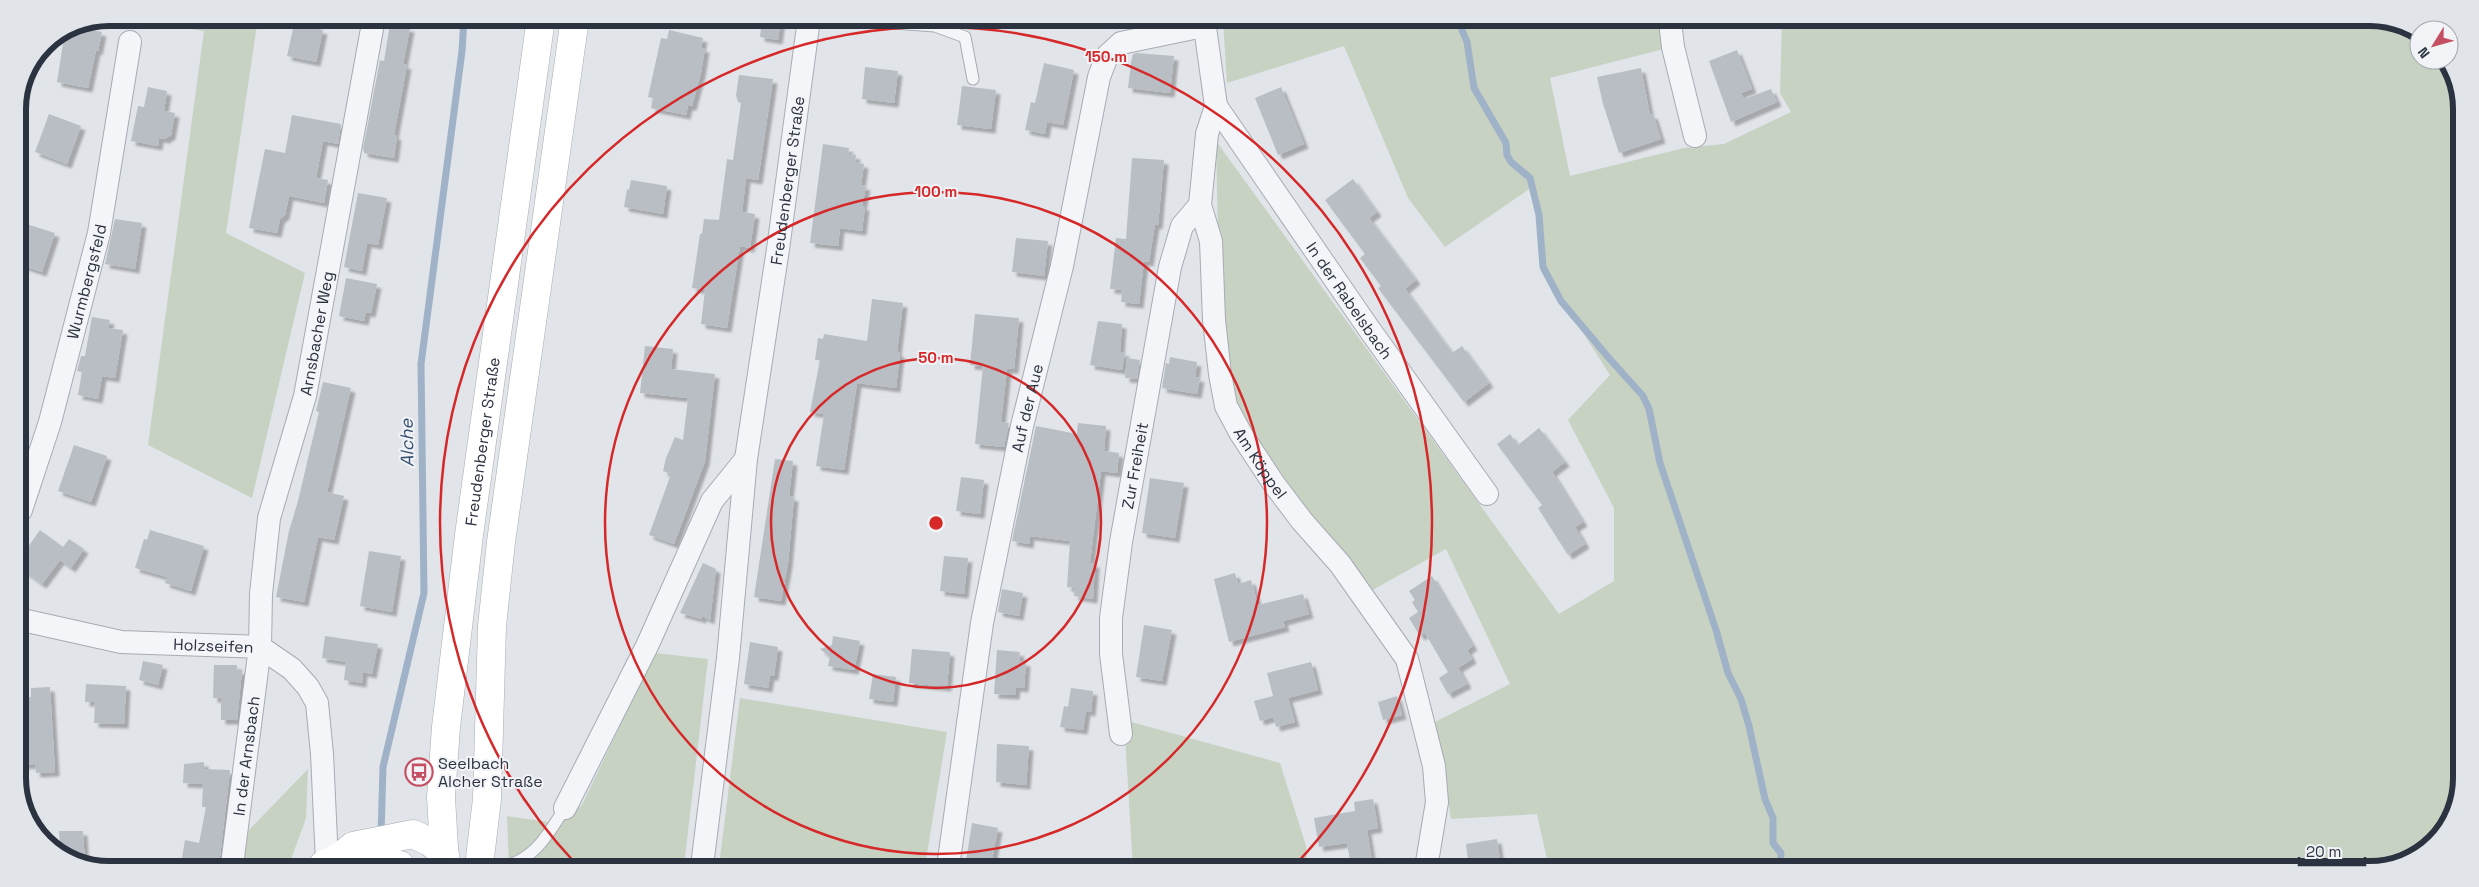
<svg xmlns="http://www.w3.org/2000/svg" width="2479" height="887" viewBox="0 0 2479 887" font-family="'Space Grotesk',sans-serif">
<defs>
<filter id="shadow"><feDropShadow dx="4.5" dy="4.5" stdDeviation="1" flood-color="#0004"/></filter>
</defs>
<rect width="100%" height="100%" fill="#e1e4e9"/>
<!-- green -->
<path fill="#c7d2c3" d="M 134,18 L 258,18 L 226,233 L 305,273 L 252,498 L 148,445 L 204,31 L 134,20 Z
M 1223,20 L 1667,21 L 1664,49 L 1550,78 L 1570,176 L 1684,148 L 1724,144 L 1791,112 L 1780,93 L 1782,21 L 2399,22 L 2419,37 L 2419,60 L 2445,60 L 2461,103 L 2457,807 L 2425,851 L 2370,869 L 1549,868 L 1537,814 L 1451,819 L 1435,722 L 1510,684 L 1446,549 L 1369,592 L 1232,408 L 1218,237 L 1216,141 L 1559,614 L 1614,581 L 1614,508 L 1568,420 L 1610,375 L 1540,265 L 1535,185 L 1445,247 L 1408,198 L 1344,46 L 1227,83 Z
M 655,653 L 708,659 L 684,866 L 509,866 L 507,816 L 555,823 L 582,805 Z
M 740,698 L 947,732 L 925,866 L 719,866 Z
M 1124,720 L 1280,763 L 1306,846 L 1307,867 L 1133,867 Z
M 308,769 L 306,818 L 289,865 L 236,865 L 247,832 Z"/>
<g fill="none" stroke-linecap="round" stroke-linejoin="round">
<!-- stream -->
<path stroke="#9fb2c7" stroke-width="7" d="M 1458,20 L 1467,42 L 1474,88 L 1506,143 L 1507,155 L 1511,162 L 1530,178 L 1539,215 L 1543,267 L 1561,301 L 1608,357 L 1643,396 L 1649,409 L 1660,463 L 1716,630 L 1728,673 L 1741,699 L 1749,726 L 1765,799 L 1773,818 L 1773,843 L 1781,853 L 1780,868
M 381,835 L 383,767 L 424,593 L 421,364 L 462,51 L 464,18"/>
</g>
<!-- building -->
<path fill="#b9bec5" filter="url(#shadow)" d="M 762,19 L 781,19 L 778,40 L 760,37 Z
M 294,24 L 323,30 L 316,62 L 287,56 Z
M 390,24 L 410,28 L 403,64 L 407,65 L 394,135 L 397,136 L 394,158 L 364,153 L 363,149 L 380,60 L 384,61 Z
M 72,26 L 102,32 L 98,51 L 96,50 L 88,88 L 57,82 L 65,31 Z
M 669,30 L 703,38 L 701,48 L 705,48 L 701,73 L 692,106 L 688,106 L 686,115 L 651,108 L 653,98 L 648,97 L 661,38 L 667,39 Z
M 1737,50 L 1752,89 L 1741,93 L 1744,99 L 1771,89 L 1777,102 L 1731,122 L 1709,61 Z
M 1137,53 L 1174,56 L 1170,93 L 1128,88 L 1131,63 L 1133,54 Z
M 1044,63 L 1074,70 L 1063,125 L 1047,122 L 1045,134 L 1025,130 L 1031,102 L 1035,103 Z
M 865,67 L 898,71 L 894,103 L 862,99 Z
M 1641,68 L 1650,115 L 1653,114 L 1661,139 L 1619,153 L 1603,104 L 1597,77 Z
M 739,75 L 773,79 L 758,180 L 746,178 L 742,212 L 755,214 L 750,248 L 740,246 L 727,328 L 701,324 L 705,290 L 692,288 L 700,234 L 702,234 L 704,219 L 719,220 L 727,159 L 733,160 L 741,103 L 738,102 L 736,95 Z
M 962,86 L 996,90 L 991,129 L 957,125 Z
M 148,87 L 167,91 L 164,111 L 175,113 L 171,135 L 165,139 L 159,138 L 158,146 L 131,141 L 138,106 L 144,107 Z
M 1281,87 L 1304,144 L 1278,155 L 1255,98 Z
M 49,114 L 81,126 L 67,164 L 35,152 Z
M 292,115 L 341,124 L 338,144 L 323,141 L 316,178 L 328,180 L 324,203 L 289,196 L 285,215 L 280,219 L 277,233 L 249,228 L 265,149 L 285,153 Z
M 823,144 L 849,148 L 848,154 L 856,155 L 855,162 L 864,164 L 861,185 L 866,186 L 862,206 L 865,206 L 862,231 L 840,228 L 838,246 L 810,243 Z
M 1132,158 L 1164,160 L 1158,225 L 1155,224 L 1149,262 L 1144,261 L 1139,304 L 1121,302 L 1122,290 L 1110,289 L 1116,238 L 1126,239 Z
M 1353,179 L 1377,212 L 1369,218 L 1416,280 L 1405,289 L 1452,353 L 1462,346 L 1489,383 L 1464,402 L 1378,288 L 1381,286 L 1360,258 L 1365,254 L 1325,200 Z
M 631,180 L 667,186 L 663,214 L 624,207 L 627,189 L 629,190 Z
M 358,193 L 387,198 L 378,245 L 367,243 L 362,271 L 344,267 Z
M 115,219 L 142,223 L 135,269 L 105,264 Z
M 23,223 L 55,233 L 42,272 L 18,264 L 18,240 Z
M 1016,238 L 1048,241 L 1044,276 L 1012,272 Z
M 346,278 L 377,284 L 371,313 L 366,312 L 364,321 L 339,316 Z
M 872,299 L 903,303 L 897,352 L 900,353 L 896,388 L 857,383 L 844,470 L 816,466 L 824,414 L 810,412 L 820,360 L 815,360 L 818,338 L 823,339 L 824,334 L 867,341 Z
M 975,314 L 1019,318 L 1014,369 L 1007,369 L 1001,422 L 1009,423 L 1004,447 L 975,444 L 983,366 L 970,365 Z
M 92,317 L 110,320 L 108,328 L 123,330 L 115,378 L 102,376 L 98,399 L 78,395 L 82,372 L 77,371 L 81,356 L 85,356 Z
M 1098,321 L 1122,324 L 1120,352 L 1125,352 L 1122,370 L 1090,365 Z
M 645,346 L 673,349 L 671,369 L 715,374 L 705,461 L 674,544 L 649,535 L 671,474 L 663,471 L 666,458 L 675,437 L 683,440 L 688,398 L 640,393 Z
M 1170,357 L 1197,362 L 1195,377 L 1200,378 L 1197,394 L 1162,388 L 1166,363 L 1169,364 Z
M 1127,358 L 1140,360 L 1137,379 L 1125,378 Z
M 323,382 L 351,388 L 327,492 L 344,496 L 334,540 L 318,537 L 304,602 L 276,597 L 289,531 L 298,501 L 319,412 L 316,411 Z
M 1078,423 L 1106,426 L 1104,451 L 1119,453 L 1117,473 L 1101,471 L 1090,563 L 1095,563 L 1093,599 L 1074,596 L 1075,588 L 1067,587 L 1070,541 L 1030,536 L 1029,544 L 1012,541 L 1036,426 L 1077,434 Z
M 1539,428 L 1565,462 L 1552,472 L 1583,522 L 1575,527 L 1585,544 L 1568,555 L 1538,508 L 1542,505 L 1497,444 L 1510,434 L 1518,445 Z
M 74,445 L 107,456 L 91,502 L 58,491 Z
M 775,459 L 793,461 L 789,496 L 794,497 L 788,563 L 781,601 L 754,597 Z
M 961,477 L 984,480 L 980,514 L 956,511 Z
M 1150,478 L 1184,483 L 1175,538 L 1142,533 Z
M 40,530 L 63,547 L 69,539 L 84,549 L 71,568 L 60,560 L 42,584 L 18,567 L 18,561 Z
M 150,530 L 204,546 L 191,591 L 165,583 L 167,577 L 135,568 L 144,539 L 147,540 Z
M 369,551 L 401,556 L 392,612 L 360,606 Z
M 944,556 L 968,558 L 964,594 L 940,591 Z
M 703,563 L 716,569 L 710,620 L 702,616 L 702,619 L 680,613 Z
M 1235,573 L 1238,584 L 1251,580 L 1258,605 L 1303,594 L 1309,614 L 1283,621 L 1285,627 L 1229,642 L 1214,579 Z
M 1432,576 L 1473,646 L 1467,650 L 1472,659 L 1458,668 L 1467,684 L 1448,694 L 1439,678 L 1448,672 L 1425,633 L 1420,636 L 1409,618 L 1418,612 L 1412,602 L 1415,600 L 1409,591 Z
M 1002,589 L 1023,593 L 1019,616 L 998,612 Z
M 1144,625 L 1172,630 L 1162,681 L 1136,677 Z
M 325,636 L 378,644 L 372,674 L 363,672 L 362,683 L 344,680 L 346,662 L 322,658 Z
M 833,636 L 860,641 L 854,670 L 828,666 L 830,657 L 820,649 L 832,645 Z
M 750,642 L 778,647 L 774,676 L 770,676 L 768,688 L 744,684 Z
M 912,649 L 950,652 L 947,687 L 909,683 Z
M 997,650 L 1020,652 L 1019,661 L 1026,662 L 1024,688 L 1016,687 L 1015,695 L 994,694 Z
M 143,661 L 163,665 L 158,685 L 139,680 Z
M 1311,662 L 1318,690 L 1288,698 L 1295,722 L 1276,727 L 1273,717 L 1260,721 L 1254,701 L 1273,696 L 1267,673 Z
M 214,665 L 237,665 L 237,670 L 242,670 L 237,720 L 221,720 L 221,698 L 213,698 Z
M 873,674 L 896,677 L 893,702 L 869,699 Z
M 86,684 L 126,686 L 124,724 L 94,723 L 95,702 L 85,702 Z
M 50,687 L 55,772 L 36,773 L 35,764 L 18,765 L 18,708 L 20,708 L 20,697 L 31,697 L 31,688 Z
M 1071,688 L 1093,691 L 1091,712 L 1086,711 L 1083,730 L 1060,727 L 1064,706 L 1068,707 Z
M 1397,696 L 1402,715 L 1383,720 L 1378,702 Z
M 997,744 L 1029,746 L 1026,785 L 996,782 Z
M 204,762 L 204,769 L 230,770 L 219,865 L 182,858 L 185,840 L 199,843 L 206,807 L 202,807 L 203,784 L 183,783 L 184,764 Z
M 1373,799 L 1378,828 L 1367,830 L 1373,867 L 1351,867 L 1347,843 L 1319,847 L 1314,818 L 1355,811 L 1354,802 Z
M 972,823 L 998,828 L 991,865 L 966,861 Z
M 59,831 L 83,831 L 85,865 L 80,865 L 60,850 Z
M 1497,839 L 1501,868 L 1469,868 L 1466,844 Z"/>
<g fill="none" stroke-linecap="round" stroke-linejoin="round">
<!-- lane casing -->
<g stroke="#a7abb3" stroke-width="13">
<path id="lane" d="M 839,19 L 935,26 L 965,37 L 973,79
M 507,866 C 537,856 548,834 565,808"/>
</g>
<!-- street casing -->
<g stroke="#a7abb3" stroke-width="24">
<g id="street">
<path id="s1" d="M 1204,20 L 1216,106 L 1207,134 L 1200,205 L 1211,241 L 1214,320 L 1220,374 L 1226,406 L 1241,434 L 1274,484 L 1302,521 L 1340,564 L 1407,659 L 1434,766 L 1437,802 L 1426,868"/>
<path d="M 1670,21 L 1673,47 L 1695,136"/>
<path id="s2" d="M 1216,106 L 1367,326 L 1487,494"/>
<path id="s3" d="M 18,513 L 21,510 L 50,422 L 99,233 L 130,42"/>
<path id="s4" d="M 18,619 L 121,642 L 260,647 L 292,669 L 308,687 L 317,703 L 322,754 L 327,862"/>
<path id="s5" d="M 1121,734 L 1111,654 L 1111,618 L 1121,542 L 1170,267 L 1182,226 L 1200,205"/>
<path d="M 565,808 L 647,646 L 712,501 L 746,459"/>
<path id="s6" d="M 232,865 L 260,647 L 261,594 L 269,518 L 305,396 L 374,18"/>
<path id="s7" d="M 702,866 L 728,658 L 746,459 L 778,249 L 809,19"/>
<path id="s8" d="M 948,867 L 982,623 L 1022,426 L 1062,266 L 1099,77 L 1107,56 L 1121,43 L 1203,26"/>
</g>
</g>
<!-- secondary casing -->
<g stroke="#a7abb3" stroke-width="29">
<g id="secondary">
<path d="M 341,856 L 357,862 L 400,865"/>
<path d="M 323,865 L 341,856 L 353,846 L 413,834 L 430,842 L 445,855"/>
<path id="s9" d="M 445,865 L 441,797 L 446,727 L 469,535 L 541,18"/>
<path d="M 479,866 L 487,799 L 492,626 L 501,542 L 575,18"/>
</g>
</g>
<!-- lane -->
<use href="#lane" stroke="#f4f5f8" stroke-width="11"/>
<!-- street -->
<use href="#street" stroke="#f4f5f8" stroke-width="22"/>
<!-- secondary -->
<use href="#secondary" stroke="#fff" stroke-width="28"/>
</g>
<!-- distance rings -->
<g fill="none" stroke="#d62828" stroke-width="2.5">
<circle cx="936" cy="523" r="165"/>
<circle cx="936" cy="523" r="331"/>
<path d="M576 864A496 496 0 1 1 1296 864"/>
</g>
<!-- icons -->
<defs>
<g id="bus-ring" transform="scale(1.4375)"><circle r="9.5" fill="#f1f3f7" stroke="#c54f62" stroke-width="1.5"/><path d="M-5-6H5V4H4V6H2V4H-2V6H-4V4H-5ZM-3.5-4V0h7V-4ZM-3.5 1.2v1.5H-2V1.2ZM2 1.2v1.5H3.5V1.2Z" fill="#c54f62"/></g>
</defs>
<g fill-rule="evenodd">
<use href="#bus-ring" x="419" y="772"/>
</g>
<g text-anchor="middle" stroke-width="4" stroke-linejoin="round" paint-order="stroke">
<!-- street labels -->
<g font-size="16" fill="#2b3240" stroke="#f1f3f7">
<text dy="6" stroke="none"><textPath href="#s7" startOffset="691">Freudenberger Straße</textPath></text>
<text dy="6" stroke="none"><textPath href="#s3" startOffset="242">Wurmbergsfeld</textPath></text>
<text dy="6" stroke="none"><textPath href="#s2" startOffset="236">In der Rabelsbach</textPath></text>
<text dy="6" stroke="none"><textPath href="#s6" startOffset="540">Arnsbacher Weg</textPath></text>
<text dy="6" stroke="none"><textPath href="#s8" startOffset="466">Auf der Aue</textPath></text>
<text dy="6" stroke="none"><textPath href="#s9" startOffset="426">Freudenberger Straße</textPath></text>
<text dy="6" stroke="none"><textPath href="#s1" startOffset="458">Am Köppel</textPath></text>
<text dy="6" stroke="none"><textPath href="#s5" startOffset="271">Zur Freiheit</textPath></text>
<text dy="6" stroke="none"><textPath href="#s4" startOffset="198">Holzseifen</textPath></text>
<text dy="6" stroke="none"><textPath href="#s6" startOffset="110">In der Arnsbach</textPath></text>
</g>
<!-- poi labels -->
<g font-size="16" fill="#2b3240" stroke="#f1f3f7" text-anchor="start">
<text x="438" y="769">Seelbach<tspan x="438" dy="18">Alcher Straße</tspan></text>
</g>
<!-- water labels -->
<g font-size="18" font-style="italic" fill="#375171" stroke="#f1f3f7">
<text transform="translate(407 443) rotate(-91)" y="6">Alche</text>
</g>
</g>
<!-- crop -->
<path d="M0 0H2479V887H0ZM109 26H2370A83 83 0 0 1 2453 109V778A83 83 0 0 1 2370 861H109A83 83 0 0 1 26 778V109A83 83 0 0 1 109 26Z" fill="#e1e4e8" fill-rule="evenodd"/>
<path fill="none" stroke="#2b3240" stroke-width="6" d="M109 26H2370A83 83 0 0 1 2453 109V778A83 83 0 0 1 2370 861H109A83 83 0 0 1 26 778V109A83 83 0 0 1 109 26Z"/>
<circle cx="936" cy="523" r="8" fill="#d62828" stroke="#f1f3f7" stroke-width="2.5"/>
<g font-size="15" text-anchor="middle" font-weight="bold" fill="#d62828" stroke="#f1f3f7" stroke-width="4" stroke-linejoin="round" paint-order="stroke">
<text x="1106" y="62">150 m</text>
<text x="936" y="197">100 m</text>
<text x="936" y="363">50 m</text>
</g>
<!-- north arrow -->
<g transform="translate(2434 45) rotate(233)"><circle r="24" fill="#f1f3f7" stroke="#a2a6ae"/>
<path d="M0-4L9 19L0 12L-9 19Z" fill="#c54f62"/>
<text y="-8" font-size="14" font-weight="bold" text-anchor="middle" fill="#2b3240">N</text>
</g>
<!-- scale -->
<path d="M2299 857v8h66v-8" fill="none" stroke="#2b3240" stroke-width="2.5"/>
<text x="2306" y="857" font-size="15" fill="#2b3240" stroke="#f1f3f7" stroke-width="4" paint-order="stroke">20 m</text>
</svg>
